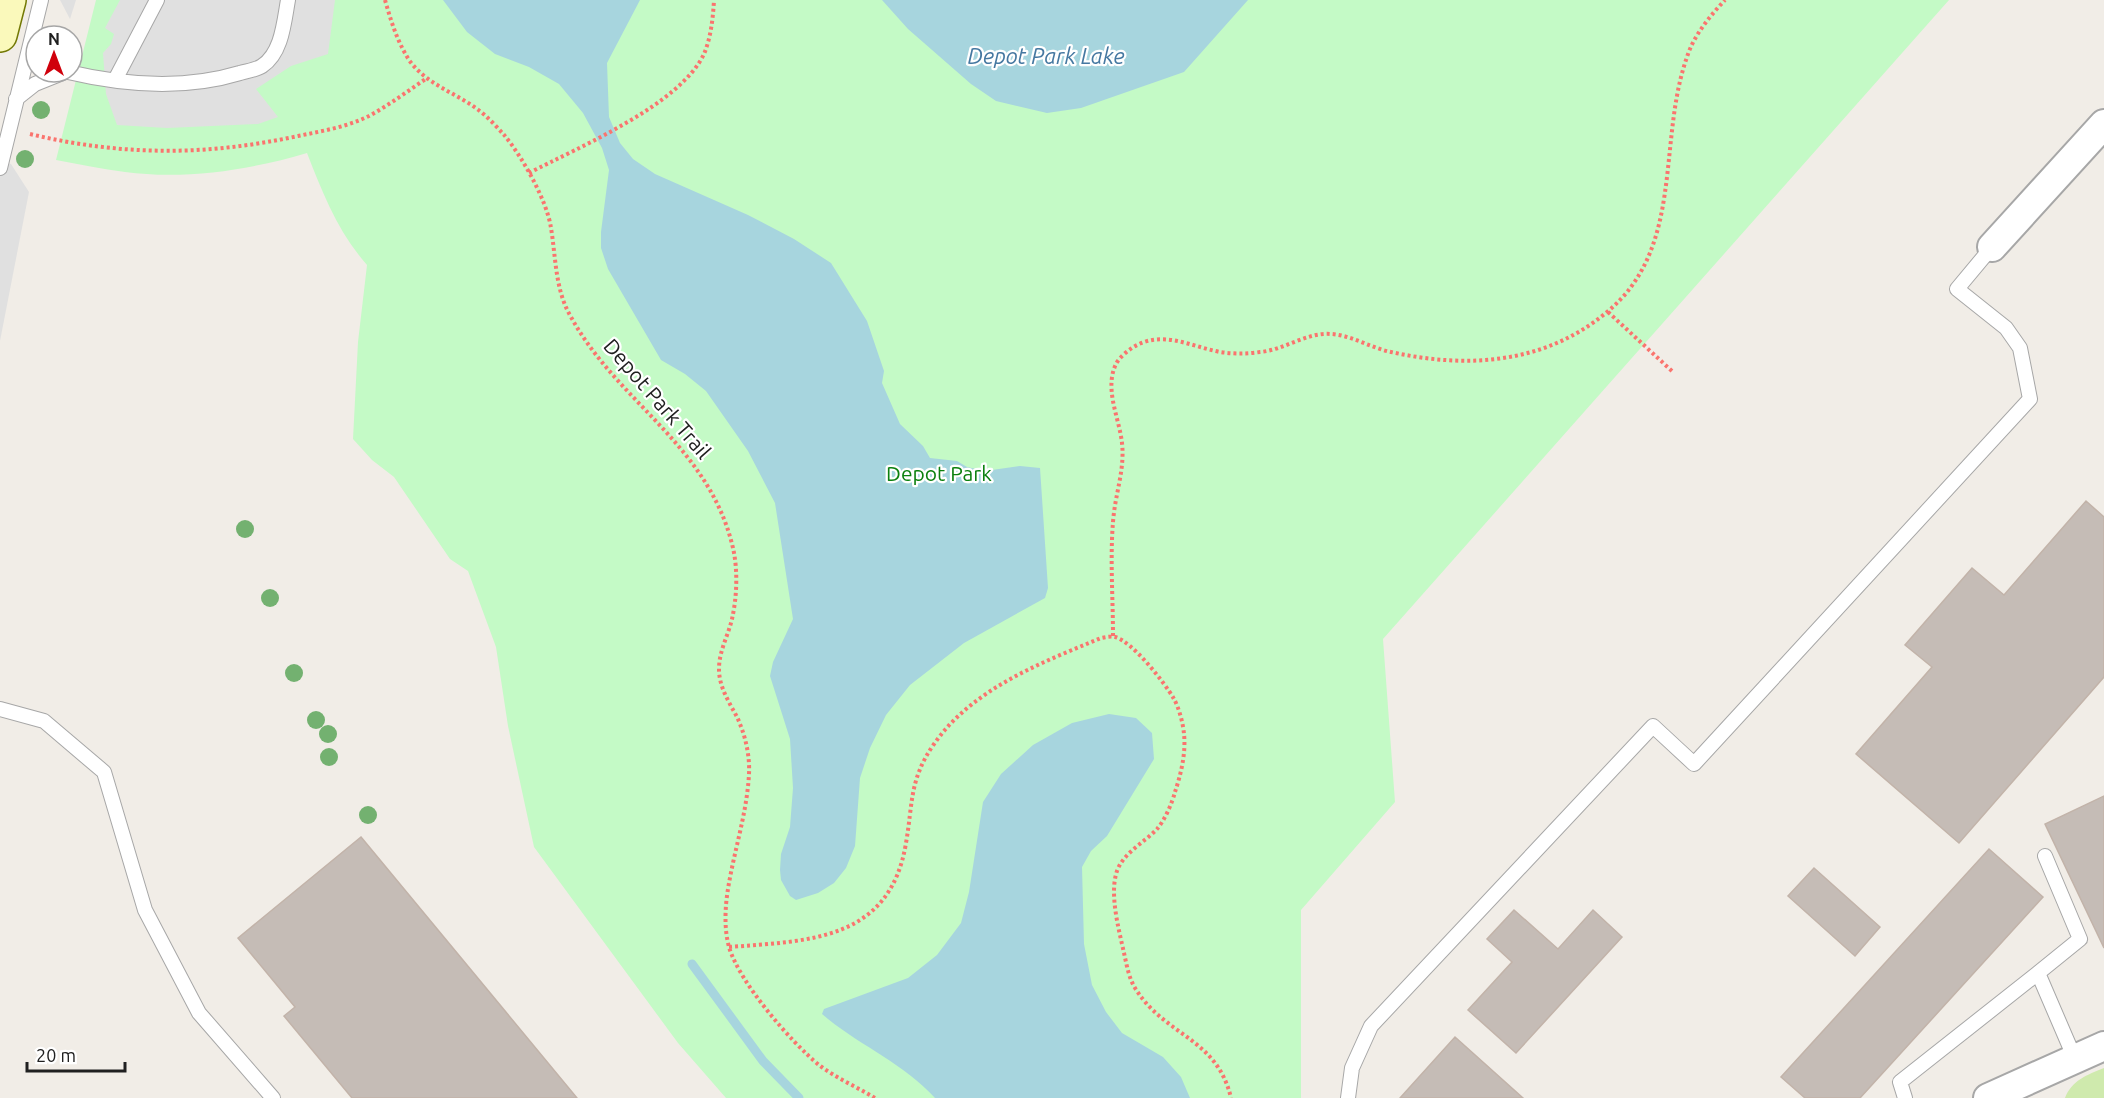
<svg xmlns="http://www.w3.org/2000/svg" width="2104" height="1098" viewBox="0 0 2104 1098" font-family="Ubuntu,sans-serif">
<rect width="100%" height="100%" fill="#f1ede7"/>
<!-- grass -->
<path fill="#cfeaad" d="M 2104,1068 L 2104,1098 L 2065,1098 C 2072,1080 2087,1075 2104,1068 Z"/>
<!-- park -->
<path fill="#c4fac6" d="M 96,0 L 1949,0 L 1383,639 L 1395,802 L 1301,910 L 1301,1098 L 726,1098 L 678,1043 L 534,847 L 508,726 L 496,647 L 468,571 L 450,559 L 394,477 L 372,460 L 353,439 L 358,342 L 367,265 C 338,232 323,194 307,153 C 250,170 185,180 125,172 C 102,169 79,164 56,160 Z"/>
<!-- parking -->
<path fill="#e0e0e0" d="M 60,0 L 76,0 L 70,19 Z
M 120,0 L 335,0 L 328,54 L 291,66 L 256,89 L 278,117 L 258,124 L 167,128 L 117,125 L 106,94 L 103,53 L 111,44 L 114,34 L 105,28 Z
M 0,161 L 11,164 L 29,192 L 0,341 Z"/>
<!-- water -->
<path fill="#a7d5de" d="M 443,0 L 640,0 L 607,63 L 609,117 L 620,143 L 633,159 L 655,174 L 748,215 L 794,239 L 831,263 L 867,321 L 884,371 L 882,383 L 900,424 L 923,446 L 930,458 L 957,461 L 967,467 L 985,471 L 1020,466 L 1040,468 L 1048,588 L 1045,598 L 964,643 L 910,685 L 886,715 L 870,748 L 860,778 L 855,846 L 846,868 L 834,883 L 818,893 L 796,900 L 790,896 L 781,880 L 780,870 L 781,854 L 790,827 L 793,788 L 790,739 L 770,676 L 773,662 L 793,619 L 775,503 L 748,451 L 706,391 L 685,374 L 661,360 L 608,269 L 601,248 L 601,232 L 609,170 L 602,148 L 583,113 L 559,84 L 529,67 L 495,54 L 467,32 Z
M 882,0 L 1248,0 L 1184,72 L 1081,108 L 1047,113 L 996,101 L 971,84 L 908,29 Z
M 1109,714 L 1136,718 L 1152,733 L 1154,759 L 1107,836 L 1091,851 L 1082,867 L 1084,944 L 1092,985 L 1106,1012 L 1122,1033 L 1163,1057 L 1181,1077 L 1190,1098 L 935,1098 C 904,1064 863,1047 828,1019 L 822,1014 L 824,1009 L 908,978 L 937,955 L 961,923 L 969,892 L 983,802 L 1001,774 L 1033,745 L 1072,723 Z"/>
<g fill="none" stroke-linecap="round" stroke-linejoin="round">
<!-- stream -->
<path stroke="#a7d5de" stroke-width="9" d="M 692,964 L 763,1061 L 799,1098"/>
</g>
<!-- building -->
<path fill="#c5bcb6" stroke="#c2b3a9" stroke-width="1.5" d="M 2086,501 L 2104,517 L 2104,677 L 1959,843 L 1856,754 L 1932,667 L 1905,645 L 1972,568 L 2004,595 Z
M 2104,796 L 2104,948 L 2045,824 Z
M 361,837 L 577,1098 L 352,1098 L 284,1016 L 295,1007 L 238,938 Z
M 1989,849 L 2043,897 L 1860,1098 L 1805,1098 L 1781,1077 Z
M 1814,868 L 1880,927 L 1855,956 L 1788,896 Z
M 1514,910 L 1558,949 L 1593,910 L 1622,937 L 1516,1053 L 1468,1010 L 1512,962 L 1487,939 Z
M 1455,1037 L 1523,1098 L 1400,1098 Z"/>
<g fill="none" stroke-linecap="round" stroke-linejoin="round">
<!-- lane casing -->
<g stroke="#a7a7a7" stroke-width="16">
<path id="lane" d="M 68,72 C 123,85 184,90 240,73 C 246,71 256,70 262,66 C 282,53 284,22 288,0
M 115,80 L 157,0
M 16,99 L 35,84 L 65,72
M 0,168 L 41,0
M 0,709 L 44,721 L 104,772 L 145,910 L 199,1013 L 273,1098
M 2038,973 L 2080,939 L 2045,856
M 1348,1098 L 1352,1068 L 1371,1026 L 1653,726 L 1694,764 L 2030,399 L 2020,348 L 2006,328 L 1957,289 L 1992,247
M 1905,1098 L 1900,1082 L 2038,973 L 2075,1059"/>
</g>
<!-- street casing -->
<g stroke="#a7a7a7" stroke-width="32">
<path id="street" d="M 1992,247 L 2104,124
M 1988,1098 L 2104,1046"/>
</g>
<!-- secondary casing -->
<g stroke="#737905" stroke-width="36">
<path id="secondary" d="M 0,35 L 9,0"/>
</g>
<!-- path -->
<path stroke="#fa746e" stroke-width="4" stroke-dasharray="3 3" stroke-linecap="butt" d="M 385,0 C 391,21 397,41 409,60 C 426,84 454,92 477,109 C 487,116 497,127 505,136 C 523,158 547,201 551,228 C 556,258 555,290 571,317 C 618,403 709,445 733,548 C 738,570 737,597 732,619 C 728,636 719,651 719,669 C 719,687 729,702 737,717 C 745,734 750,755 749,774 C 747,813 734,851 728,889 C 725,907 724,929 729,947 C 739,982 791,1042 819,1065 C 836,1078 857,1087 875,1098
M 30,134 C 122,156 206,156 298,136 C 322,131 347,127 369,116 C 389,105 408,91 427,78
M 529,173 C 579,147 680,105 704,54 C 711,37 713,18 714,0
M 1608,312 L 1673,372
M 1113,636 C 1113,598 1110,559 1113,522 C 1115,494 1125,470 1122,443 C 1119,417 1104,389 1116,364 C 1119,358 1126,352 1132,348 C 1161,329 1189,346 1220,352 C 1233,354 1246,354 1260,352 C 1284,350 1307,332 1331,334 C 1351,335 1371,348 1391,352 C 1467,369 1545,364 1607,312 C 1685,248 1657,142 1687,57 C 1694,35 1710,16 1725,0
M 729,947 C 811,941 890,940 906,843 C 913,803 909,780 934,744 C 973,688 1041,663 1101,638 C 1106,637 1111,636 1115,637 C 1132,641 1165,683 1174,699 C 1179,708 1183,723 1184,734 C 1186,753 1181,774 1175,792 C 1172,803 1165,820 1157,829 C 1144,843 1124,852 1117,871 C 1109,894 1119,930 1124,953 C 1127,966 1129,980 1137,991 C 1166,1036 1217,1038 1231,1098"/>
<!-- lane -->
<use href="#lane" stroke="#fff" stroke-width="14"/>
<!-- street -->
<use href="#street" stroke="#fff" stroke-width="28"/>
<!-- secondary -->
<use href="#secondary" stroke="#faf9bb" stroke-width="33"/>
</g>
<!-- trees -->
<g fill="#73b170">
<circle cx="41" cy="110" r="9"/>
<circle cx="25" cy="159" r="9"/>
<circle cx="245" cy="529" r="9"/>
<circle cx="270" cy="598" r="9"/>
<circle cx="294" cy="673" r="9"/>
<circle cx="316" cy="720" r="9"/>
<circle cx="328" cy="734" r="9"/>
<circle cx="329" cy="757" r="9"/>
<circle cx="368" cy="815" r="9"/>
</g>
<g text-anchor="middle" stroke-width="4.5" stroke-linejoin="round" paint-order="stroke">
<!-- street labels -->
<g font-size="21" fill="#202020" stroke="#fff">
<text transform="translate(657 399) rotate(49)" y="7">Depot Park Trail</text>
</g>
<!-- park labels -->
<g font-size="21" fill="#0c800f" stroke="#fff">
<text x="939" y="481">Depot Park</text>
</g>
<!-- water labels -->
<g font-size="22" font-style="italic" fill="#4578a1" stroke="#fff">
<text x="1046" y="64">Depot Park Lake</text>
</g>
</g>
<!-- north arrow -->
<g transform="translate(54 54)"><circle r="28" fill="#ffffff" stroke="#a6a6a6" stroke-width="1.5"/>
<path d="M0-4.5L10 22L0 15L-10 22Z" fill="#d0000c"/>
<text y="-9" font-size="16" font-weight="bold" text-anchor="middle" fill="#202020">N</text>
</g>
<!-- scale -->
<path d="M27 1062v9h98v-9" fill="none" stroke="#202020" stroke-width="3"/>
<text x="36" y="1062" font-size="18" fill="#202020" stroke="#ffffff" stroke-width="4.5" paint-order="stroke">20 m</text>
</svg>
